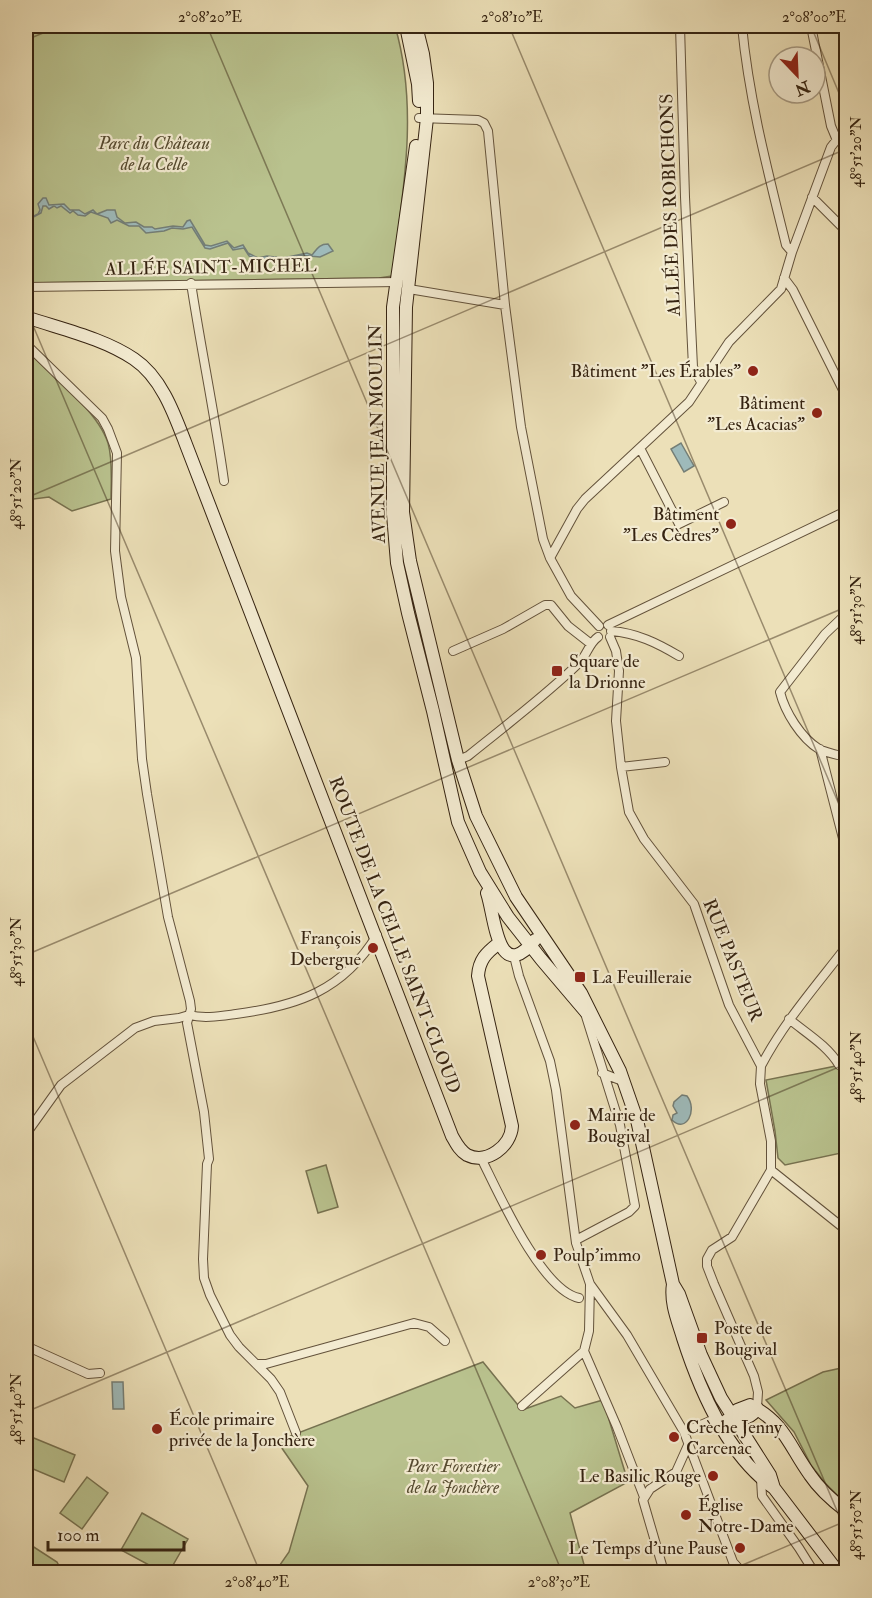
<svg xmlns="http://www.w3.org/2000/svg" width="872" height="1598" viewBox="0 0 872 1598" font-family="'IM FELL Double Pica',serif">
<rect width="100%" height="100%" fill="#ece0b8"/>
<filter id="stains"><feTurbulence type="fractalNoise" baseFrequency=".00333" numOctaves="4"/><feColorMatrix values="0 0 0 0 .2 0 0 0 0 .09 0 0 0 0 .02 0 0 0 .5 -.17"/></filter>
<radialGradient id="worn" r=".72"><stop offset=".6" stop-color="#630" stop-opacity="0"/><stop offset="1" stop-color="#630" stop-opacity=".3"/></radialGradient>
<!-- green -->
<path fill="#b9c28e" stroke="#777250" stroke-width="1.5" d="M 26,26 L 395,26 C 419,108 403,193 392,276 L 379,278 L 26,283 Z
M 26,350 C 50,373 98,411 108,443 C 113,460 111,482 111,499 L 72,511 L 49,497 L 26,500 Z
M 846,1064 L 846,1152 L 785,1165 L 778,1158 L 775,1131 L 766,1080 Z
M 326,1165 L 338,1207 L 318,1213 L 306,1171 Z
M 483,1362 L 522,1410 L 561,1396 L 575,1408 L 603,1400 L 628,1482 L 570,1513 L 586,1572 L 275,1572 L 289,1552 L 308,1486 L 277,1441 Z
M 846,1367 L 846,1504 L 825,1483 L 811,1465 L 794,1432 L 766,1400 L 823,1372 Z
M 29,1436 L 75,1455 L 64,1482 L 26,1466 L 26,1445 Z
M 87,1477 L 108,1493 L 82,1529 L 60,1513 Z
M 142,1513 L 188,1539 L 169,1572 L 162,1572 L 121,1550 Z
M 26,1542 L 57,1562 L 62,1572 L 26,1572 Z"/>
<!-- water -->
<path fill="#9ebaba" stroke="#747e76" stroke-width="1.5" d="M 43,198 L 46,198 L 49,205 L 64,204 L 70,210 L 79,210 L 85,214 L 93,210 L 97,214 L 107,210 L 115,210 L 117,217 L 125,223 L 136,222 L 144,227 L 152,227 L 155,229 L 173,226 L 183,227 L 187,221 L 190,220 L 205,245 L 211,246 L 227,241 L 234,248 L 243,245 L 248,253 L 258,258 L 267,256 L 283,258 L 307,253 L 312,255 C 317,249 319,244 328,244 L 333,251 L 320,257 L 299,255 L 282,260 L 269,258 L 260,261 L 249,256 L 244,248 L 233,250 L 228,243 L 210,249 L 205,248 L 192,227 L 183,229 L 172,228 L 164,231 L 146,233 L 139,226 L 129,226 L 117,220 L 111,223 L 108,218 L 91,212 L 85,216 L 78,215 L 73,211 L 70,213 L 61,206 L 57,208 L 54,206 L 49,209 L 46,206 L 43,206 L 41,213 L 26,221 L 26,220 L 38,214 L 40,210 L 38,204 Z
M 681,443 L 694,466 L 684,472 L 671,449 Z
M 682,1095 L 687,1096 C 698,1110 686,1134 672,1120 L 673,1115 L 677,1113 L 673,1106 L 674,1102 Z
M 112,1382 L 123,1382 L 124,1409 L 113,1409 Z"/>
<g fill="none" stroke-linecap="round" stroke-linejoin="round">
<!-- street casing -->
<g stroke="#63523b" stroke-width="10">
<path id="street" d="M 680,26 L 685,197 L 693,367 L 701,382
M 742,26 C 749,100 768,172 786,245 L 792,252
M 811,26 L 831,126 L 836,138
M 419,118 L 478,120 L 484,123 L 488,131 L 505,305
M 812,197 L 846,231
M 784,278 L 793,290 L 846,396
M 191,283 C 201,349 215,415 224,481
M 26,287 L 398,282
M 409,289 L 505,305 L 521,427 L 543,539 L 550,558 L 571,596 L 599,626
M 26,344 L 102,418 L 108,429 L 117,453 L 115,551 L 121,597 L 136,658 L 142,759 L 147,794 L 168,917 L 190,1001 L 191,1009 L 187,1023 L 204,1112 L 209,1159 L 207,1164 L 203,1259 L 204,1278 L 210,1295 L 230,1335 L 239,1347 L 271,1379 L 280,1392 L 296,1433
M 640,448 L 679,524 L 724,502
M 550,558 L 577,509 L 585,499 L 689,402 L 729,342 L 781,289 L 792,252 L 831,147 L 846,128
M 846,614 L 825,634 L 780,692 C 785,712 801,738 819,749 C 827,753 838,755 846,757
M 608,625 L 846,511
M 611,631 C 637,633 657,643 679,656
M 610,637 L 616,651 L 619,671 L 616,721 L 621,767 L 629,812 L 644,839 L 694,904 L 729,1005 L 761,1066 L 760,1084 L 771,1141 L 771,1170
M 453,651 L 503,629 L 545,605 L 551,605 L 568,626 L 591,644
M 820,749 L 846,850
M 458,760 L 468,756 C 505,726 545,696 579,663 C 587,655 589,643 598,637
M 621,767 L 665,762
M 514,956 L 519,976 L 550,1061 L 556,1090 L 576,1243 L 590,1284 L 627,1335 L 684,1432 L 733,1562 L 742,1572
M 189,1015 C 204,1019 221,1016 236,1014 C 297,1006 343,991 377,935
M 789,1019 C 806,1033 828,1046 839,1065
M 761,1066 C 784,1022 816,986 846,947
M 602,1073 L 625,1082
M 26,1134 L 61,1085 L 135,1028 L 154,1021 L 179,1018 L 189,1015
M 481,1158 C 498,1192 541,1290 579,1298
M 771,1170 L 846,1230
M 576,1240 L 629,1212 L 635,1206 L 620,1125 L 584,1010
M 590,1284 L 589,1331 L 584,1351 L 617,1427 L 644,1497
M 26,1346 L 88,1374 L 100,1373
M 256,1364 L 266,1364 L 414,1323 L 429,1327 L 445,1341
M 522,1406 L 584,1351
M 757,1408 L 758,1392 L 754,1376 L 714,1284 L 707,1266 L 707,1259 L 712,1250 L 732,1237 L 771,1170
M 684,1432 L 710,1421 L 717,1420
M 761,1479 L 762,1496 L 799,1548 L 814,1572
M 664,1572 L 643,1500 L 650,1489 L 676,1472 L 689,1443"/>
</g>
<!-- secondary casing -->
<g stroke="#352311" stroke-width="14">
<path id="secondary" d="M 406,26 L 418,84 L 419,101
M 416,26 L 423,54 L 427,83 L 427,118 L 406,307 L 403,512 L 410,561 L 458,760 L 476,816 L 516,897 L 581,993 L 620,1071 L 637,1120 L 673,1284 L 679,1294 L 701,1355 L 721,1398 L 770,1475 L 774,1488
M 416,146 L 393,307 L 393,514 L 397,563 L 408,613 L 433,711 L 458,822 L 480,872 L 508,917 L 541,959 L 586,1012
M 26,317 C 61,329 103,338 134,359 C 161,377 174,413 185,442 L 452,1136 C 456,1143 459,1150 467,1155 C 487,1165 511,1146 512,1126 L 478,976 C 479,960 486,953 499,943
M 487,893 C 495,916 497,986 535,940
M 673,1284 C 670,1303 678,1321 683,1338 C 700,1391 727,1455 774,1488 L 838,1572
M 733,1419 L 737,1410 L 750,1405 C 785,1423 789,1446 810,1475 C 820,1490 833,1501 846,1511
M 727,1420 C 739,1419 751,1420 757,1408"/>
</g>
<!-- street -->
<use href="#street" stroke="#f3ebd1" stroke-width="8"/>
<!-- secondary -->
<use href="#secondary" stroke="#f3ebd1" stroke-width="12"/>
</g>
<!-- ticks -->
<path fill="none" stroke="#352311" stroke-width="1.5" stroke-opacity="0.45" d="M 207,26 L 846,1532M 509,26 L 846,821M 811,26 L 846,110M 26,40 L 60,26M 26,309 L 562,1572M 26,498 L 846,149M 26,955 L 846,607M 26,1020 L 260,1572M 26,1412 L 846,1064M 726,1572 L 846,1521"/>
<!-- markers -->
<g fill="#8f2418" stroke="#f3ebd1" stroke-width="2">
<circle cx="753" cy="371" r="6"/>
<circle cx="817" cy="413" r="6"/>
<circle cx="731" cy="524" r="6"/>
<rect x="551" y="665" width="12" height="12" rx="3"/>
<circle cx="373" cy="948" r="6"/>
<rect x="574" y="971" width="12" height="12" rx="3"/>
<circle cx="575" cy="1125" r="6"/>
<circle cx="541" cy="1255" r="6"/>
<rect x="696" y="1332" width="12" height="12" rx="3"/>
<circle cx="157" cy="1429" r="6"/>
<circle cx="674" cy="1437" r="6"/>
<circle cx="713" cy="1476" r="6"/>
<circle cx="686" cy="1515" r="6"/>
<circle cx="740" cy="1548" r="6"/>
</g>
<g text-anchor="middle" stroke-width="4.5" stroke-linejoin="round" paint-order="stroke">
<!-- park labels -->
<g font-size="18" font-style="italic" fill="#564b30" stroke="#f3ebd1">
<text x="154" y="149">Parc du Château<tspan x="154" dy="21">de la Celle</tspan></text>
<text x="453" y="1472">Parc Forestier<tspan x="453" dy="21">de la Jonchère</tspan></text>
</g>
<!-- street labels -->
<g font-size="18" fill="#352311" stroke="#f3ebd1">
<text transform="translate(670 205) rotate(-92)" y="6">ALLÉE DES ROBICHONS</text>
<text transform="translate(211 267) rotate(-1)" y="6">ALLÉE SAINT-MICHEL</text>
<text transform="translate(377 434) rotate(-91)" y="6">AVENUE JEAN MOULIN</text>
<text transform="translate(395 935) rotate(69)" y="6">ROUTE DE LA CELLE SAINT-CLOUD</text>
<text transform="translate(733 960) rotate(68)" y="6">RUE PASTEUR</text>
</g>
<!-- poi labels -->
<g font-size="18" fill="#352311" stroke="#f3ebd1" text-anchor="start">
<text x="741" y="377" text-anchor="end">Bâtiment "Les Érables"</text>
<text x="805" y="409" text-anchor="end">Bâtiment<tspan x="805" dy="21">"Les Acacias"</tspan></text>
<text x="719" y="520" text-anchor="end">Bâtiment<tspan x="719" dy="21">"Les Cèdres"</tspan></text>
<text x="569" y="667">Square de<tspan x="569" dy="21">la Drionne</tspan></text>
<text x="361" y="944" text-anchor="end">François<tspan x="361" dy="21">Debergue</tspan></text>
<text x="592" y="983">La Feuilleraie</text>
<text x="587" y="1121">Mairie de<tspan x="587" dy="21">Bougival</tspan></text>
<text x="553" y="1261">Poulp'immo</text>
<text x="714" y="1334">Poste de<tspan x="714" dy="21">Bougival</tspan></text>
<text x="169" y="1425">École primaire<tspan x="169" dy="21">privée de la Jonchère</tspan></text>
<text x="686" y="1433">Crèche Jenny<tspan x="686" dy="21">Carcenac</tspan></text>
<text x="701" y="1482" text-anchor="end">Le Basilic Rouge</text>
<text x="698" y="1511">Église<tspan x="698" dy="21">Notre-Dame</tspan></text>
<text x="728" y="1554" text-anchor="end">Le Temps d'une Pause</text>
</g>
</g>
<!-- margin -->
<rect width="872" height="1598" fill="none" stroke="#ece0b8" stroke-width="66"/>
<!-- north arrow -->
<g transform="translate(797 75) rotate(157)"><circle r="28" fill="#f3ebd1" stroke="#a79b84" stroke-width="1.5"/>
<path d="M0-4.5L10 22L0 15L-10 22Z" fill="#8f2418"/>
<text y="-9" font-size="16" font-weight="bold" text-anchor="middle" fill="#352311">N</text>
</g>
<!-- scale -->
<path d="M48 1541v9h136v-9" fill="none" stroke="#352311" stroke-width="3"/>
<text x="57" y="1541" font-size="18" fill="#352311" stroke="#f3ebd1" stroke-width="4.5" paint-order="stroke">100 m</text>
<rect x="33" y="33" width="806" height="1532" fill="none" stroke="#352311" stroke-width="2"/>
<g font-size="15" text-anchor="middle" fill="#352311">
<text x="210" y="22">2°08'20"E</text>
<text x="512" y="22">2°08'10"E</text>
<text x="814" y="22">2°08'00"E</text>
<text transform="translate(856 152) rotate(-90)" y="5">48°51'20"N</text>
<text transform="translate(16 494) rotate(-90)" y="5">48°51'20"N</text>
<text transform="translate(856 610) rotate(-90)" y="5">48°51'30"N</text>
<text transform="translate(16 952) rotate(-90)" y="5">48°51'30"N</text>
<text transform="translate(856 1067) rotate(-90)" y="5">48°51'40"N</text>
<text transform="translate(16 1409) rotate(-90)" y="5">48°51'40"N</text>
<text transform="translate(856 1525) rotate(-90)" y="5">48°51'50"N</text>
<text x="257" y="1587">2°08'40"E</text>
<text x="559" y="1587">2°08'30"E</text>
</g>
<rect width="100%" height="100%" filter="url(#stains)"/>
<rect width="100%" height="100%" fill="url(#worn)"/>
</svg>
